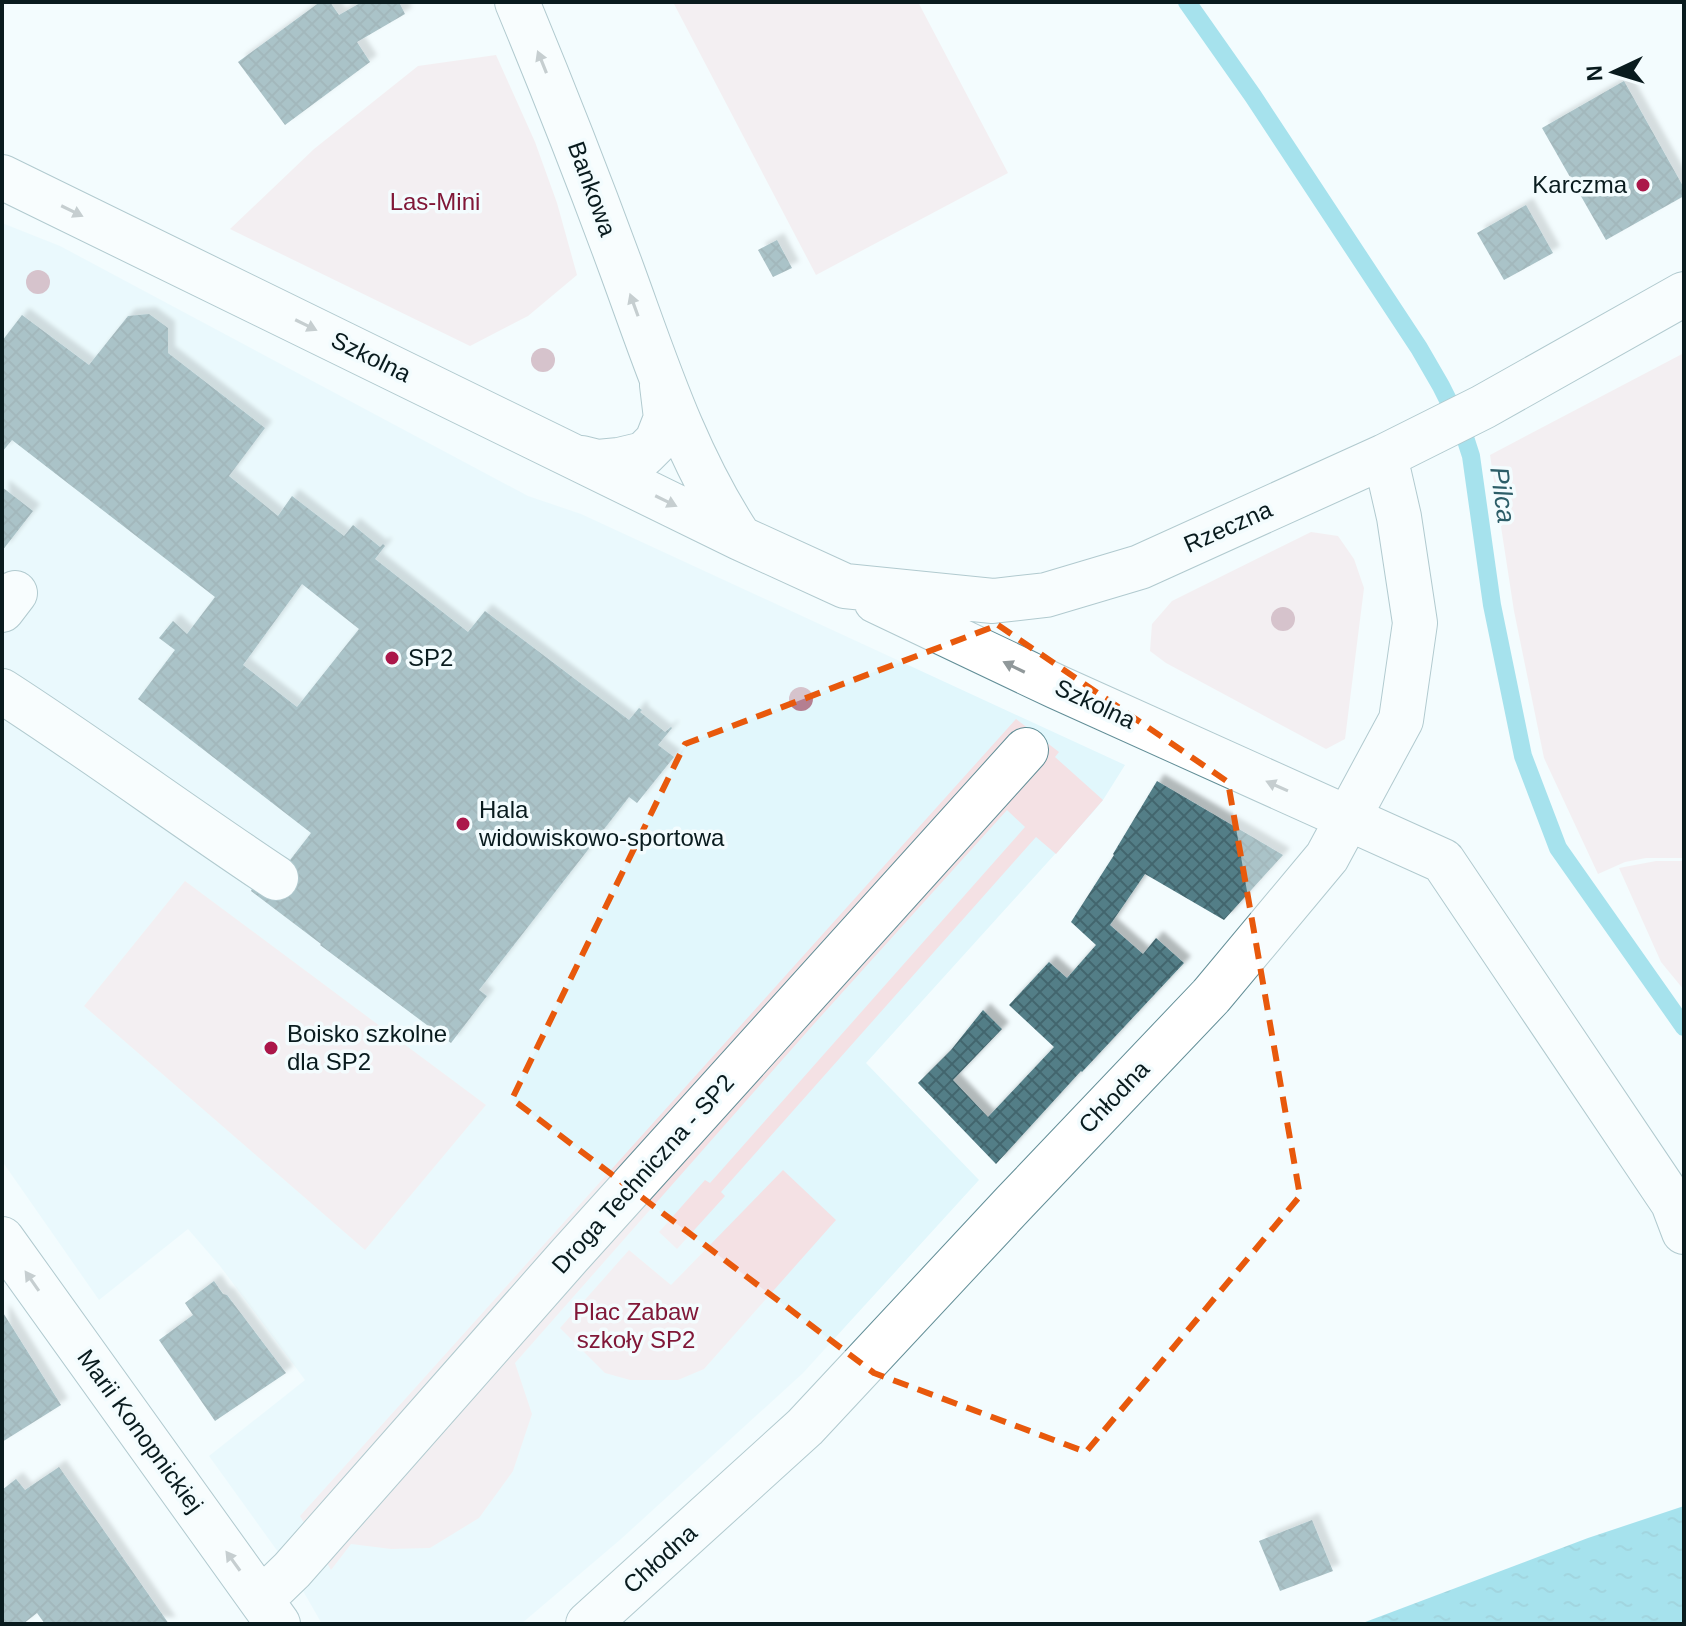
<svg xmlns="http://www.w3.org/2000/svg" width="1686" height="1626" viewBox="0 0 1686 1626" font-family="Helvetica,sans-serif">
<defs>
<pattern id="water-ripples" width="26" height="14" patternUnits="userSpaceOnUse" patternTransform="scale(2)"><rect width="26" height="14" fill="#4ac3d9"/><path d="M2 4q2-2 4 0t4 0M15 11q2-2 4 0t4 0" fill="none" stroke="#3fa7ba"/></pattern>
<pattern id="building-cross-hatch" width="8" height="8" patternUnits="userSpaceOnUse" patternTransform="scale(2)"><rect width="8" height="8" fill="#537e87"/><path d="M0 0l8 8M0 8l8-8" fill="none" stroke="#43666e"/></pattern>
<filter id="shadow"><feDropShadow dx="7" dy="-7" stdDeviation="2" flood-color="#0004"/></filter>
</defs>
<rect width="100%" height="100%" fill="#f3fcfe"/>
<!-- built -->
<path fill="#e1f7fc" d="M 2,223 L 60,246 L 528,496 L 581,514 L 1125,765 L 1103,800 L 1093,812 L 866,1063 L 979,1180 L 803,1373 L 621,1539 L 521,1624 L 322,1624 L 291,1570 L 209,1456 L 305,1380 L 220,1266 L 188,1229 L 99,1300 L 2,1161 Z"/>
<!-- green -->
<path fill="#f4e1e4" d="M 673,2 L 918,2 L 1008,173 L 816,275 Z
M 496,55 L 535,142 L 557,203 L 577,275 L 528,316 L 470,346 L 230,229 L 314,149 L 418,66 Z
M 1684,353 L 1684,858 L 1646,858 L 1625,862 L 1598,874 L 1544,758 L 1514,611 L 1490,455 Z
M 1311,532 L 1338,536 L 1354,559 L 1364,588 L 1345,739 L 1326,749 L 1166,663 L 1150,651 L 1152,624 L 1172,601 Z
M 1016,719 L 1059,752 L 1055,757 L 1103,800 L 1056,854 L 1036,837 L 721,1192 L 725,1196 L 677,1249 L 659,1232 L 705,1180 L 710,1183 L 1025,827 L 1007,810 L 813,1025 L 515,1363 L 532,1414 L 513,1471 L 479,1518 L 430,1548 L 391,1549 L 351,1544 L 331,1570 L 300,1516 Z
M 1656,861 L 1684,861 L 1684,990 L 1661,962 L 1619,868 Z
M 185,881 L 486,1105 L 365,1250 L 84,1006 Z
M 783,1170 L 836,1220 L 704,1369 L 678,1380 L 630,1380 L 605,1373 L 560,1328 L 629,1250 L 671,1285 Z"/>
<!-- water -->
<path fill="url(#water-ripples)" d="M 1684,1506 L 1684,1624 L 1360,1624 L 1588,1538 Z"/>
<g fill="none" stroke-linecap="round" stroke-linejoin="round">
<!-- stream -->
<path stroke="#4ac3d9" stroke-width="18" d="M 1187,2 L 1253,96 L 1419,348 L 1441,386 L 1462,428 L 1471,456 L 1492,605 L 1523,756 L 1558,848 L 1684,1027"/>
</g>
<!-- building -->
<path fill="url(#building-cross-hatch)" fill-rule="evenodd" filter="url(#shadow)" d="M 320,2 L 330,2 L 339,15 L 362,2 L 399,2 L 405,14 L 357,42 L 370,62 L 285,125 L 238,62 Z
M 1624,81 L 1684,188 L 1684,196 L 1606,240 L 1542,128 Z
M 1526,205 L 1553,253 L 1504,280 L 1477,233 Z
M 777,240 L 792,268 L 773,277 L 758,250 Z
M 149,314 L 168,328 L 168,353 L 265,428 L 229,476 L 278,516 L 292,496 L 344,536 L 353,525 L 380,547 L 383,544 L 385,546 L 375,559 L 468,632 L 485,611 L 629,720 L 639,708 L 642,710 L 640,712 L 665,732 L 671,727 L 672,728 L 658,745 L 674,757 L 637,803 L 629,797 L 496,968 L 479,990 L 487,996 L 451,1043 L 320,945 L 321,944 L 251,891 L 253,887 L 263,895 L 311,833 L 138,699 L 175,650 L 159,638 L 173,621 L 187,634 L 215,597 L 12,440 L 2,452 L 2,341 L 22,315 L 89,365 L 128,316 ZM 302,584 L 359,629 L 297,707 L 243,665 Z
M 2,487 L 33,511 L 2,551 Z
M 1157,781 L 1283,855 L 1224,920 L 1145,874 L 1110,925 L 1143,954 L 1156,938 L 1184,963 L 1082,1072 L 1081,1071 L 996,1164 L 918,1083 L 951,1050 L 983,1010 L 1002,1029 L 953,1080 L 988,1117 L 1054,1047 L 1009,1005 L 1049,962 L 1067,978 L 1096,945 L 1071,922 L 1114,855 L 1113,854 Z
M 214,1281 L 223,1294 L 227,1295 L 286,1373 L 215,1421 L 159,1340 L 193,1315 L 185,1303 Z
M 2,1311 L 61,1405 L 2,1442 Z
M 59,1467 L 107,1535 L 169,1624 L 45,1624 L 37,1613 L 23,1624 L 5,1624 L 2,1619 L 2,1490 L 16,1479 L 25,1490 Z
M 1312,1520 L 1333,1571 L 1280,1591 L 1259,1541 Z"/>
<g fill="none" stroke-linecap="round" stroke-linejoin="round">
<!-- minor casing -->
<g stroke="#628e97" stroke-width="46">
<path id="minor" d="M 517,2 C 554,91 589,180 622,270 C 656,363 685,455 740,538
M 2,177 L 740,538 L 845,586 L 993,601 L 1046,595 L 1140,567 L 1385,456 L 1483,407 L 1684,294
M 582,458 L 598,462 L 619,460 L 644,454 L 657,441 L 666,418 L 662,385
M 876,601 L 1057,687 L 1443,861 L 1673,1203 L 1684,1232
M 2,610 L 15,593
M 2,691 C 95,751 184,817 276,878
M 2,1239 L 278,1624
M 261,1600 L 292,1570 L 569,1256 L 1026,750
M 588,1624 L 805,1427 L 1014,1203 L 1211,996 L 1327,857 L 1401,720 L 1415,623 L 1399,517 L 1385,456"/>
</g>
<!-- minor -->
<use href="#minor" stroke="#fff" stroke-width="44"/>
</g>
<!-- trees -->
<g fill="#b47f91">
<circle cx="38" cy="282" r="12"/>
<circle cx="543" cy="360" r="12"/>
<circle cx="1283" cy="619" r="12"/>
<circle cx="801" cy="699" r="12"/>
</g>
<!-- one-way arrows -->
<defs><path id="oneway-solid" d="M-6-.8H1V-3.2L6.5 0L1 3.2V.8H-6Z" transform="scale(2)"/></defs>
<g fill="#90989a">
<use href="#oneway-solid" transform="translate(542 62) rotate(-112)"/>
<use href="#oneway-solid" transform="translate(72 211) rotate(26)"/>
<use href="#oneway-solid" transform="translate(634 305) rotate(-110)"/>
<use href="#oneway-solid" transform="translate(306 325) rotate(26)"/>
<use href="#oneway-solid" transform="translate(666 501) rotate(26)"/>
<use href="#oneway-solid" transform="translate(1014 667) rotate(-154)"/>
<use href="#oneway-solid" transform="translate(1277 786) rotate(-156)"/>
<use href="#oneway-solid" transform="translate(32 1281) rotate(-125)"/>
<use href="#oneway-solid" transform="translate(233 1561) rotate(-126)"/>
</g>
<!-- marked area -->
<path d="M0 0H1686V1626H0ZM 998,625 L 1228,782 L 1300,1196 L 1086,1452 L 874,1373 L 512,1099 L 685,744 Z" fill="#f3fcfe" fill-opacity=".55" fill-rule="evenodd"/>
<path fill="none" stroke="#e8590c" stroke-width="6" stroke-dasharray="16 10" stroke-linejoin="round" d="M 998,625 L 1228,782 L 1300,1196 L 1086,1452 L 874,1373 L 512,1099 L 685,744 Z"/>
<!-- markers -->
<g fill="#ab174a" stroke="#f3fcfe" stroke-width="3">
<circle cx="1643" cy="185" r="8"/>
<circle cx="392" cy="658" r="8"/>
<circle cx="463" cy="824" r="8"/>
<circle cx="271" cy="1048" r="8"/>
</g>
<g text-anchor="middle" stroke-width="7" stroke-linejoin="round" paint-order="stroke">
<!-- poi labels -->
<g font-size="24" fill="#091b1e" stroke="#f3fcfe" text-anchor="start">
<text x="1627" y="193" text-anchor="end">Karczma</text>
<text x="408" y="666">SP2</text>
<text x="479" y="818">Hala<tspan x="479" dy="28">widowiskowo-sportowa</tspan></text>
<text x="287" y="1042">Boisko szkolne<tspan x="287" dy="28">dla SP2</tspan></text>
</g>
<!-- street labels -->
<g font-size="24" fill="#091b1e" stroke="#f3fcfe">
<text transform="translate(592 189) rotate(70)" y="8">Bankowa</text>
<text transform="translate(371 357) rotate(26)" y="8">Szkolna</text>
<text transform="translate(1228 527) rotate(-24)" y="8">Rzeczna</text>
<text transform="translate(1095 704) rotate(25)" y="8">Szkolna</text>
<text transform="translate(1114 1097) rotate(-46)" y="8">Chłodna</text>
<text transform="translate(643 1174) rotate(-48)" y="8">Droga Techniczna - SP2</text>
<text transform="translate(140 1431) rotate(54)" y="8">Marii Konopnickiej</text>
<text transform="translate(660 1559) rotate(-42)" y="8">Chłodna</text>
</g>
<!-- park labels -->
<g font-size="24" fill="#811838" stroke="#f3fcfe">
<text x="435" y="210">Las-Mini</text>
<text x="636" y="1320">Plac Zabaw<tspan x="636" dy="28">szkoły SP2</tspan></text>
</g>
<!-- water labels -->
<g font-size="26" font-style="italic" fill="#2c5e68" stroke="#f3fcfe">
<text transform="translate(1503 495) rotate(82)" y="9">Pilca</text>
</g>
</g>
<!-- border -->
<rect width="1686" height="1626" fill="none" stroke="#091b1e" stroke-width="8"/>
<!-- north arrow -->
<g transform="translate(1614 72) rotate(266)" stroke="#f3fcfe" stroke-width="6" paint-order="stroke">
<path d="M0-6L14 30L0 20L-14 30Z" fill="#091b1e"/>
<text y="-12" font-size="22" font-weight="bold" text-anchor="middle" fill="#091b1e">N</text>
</g>
</svg>
